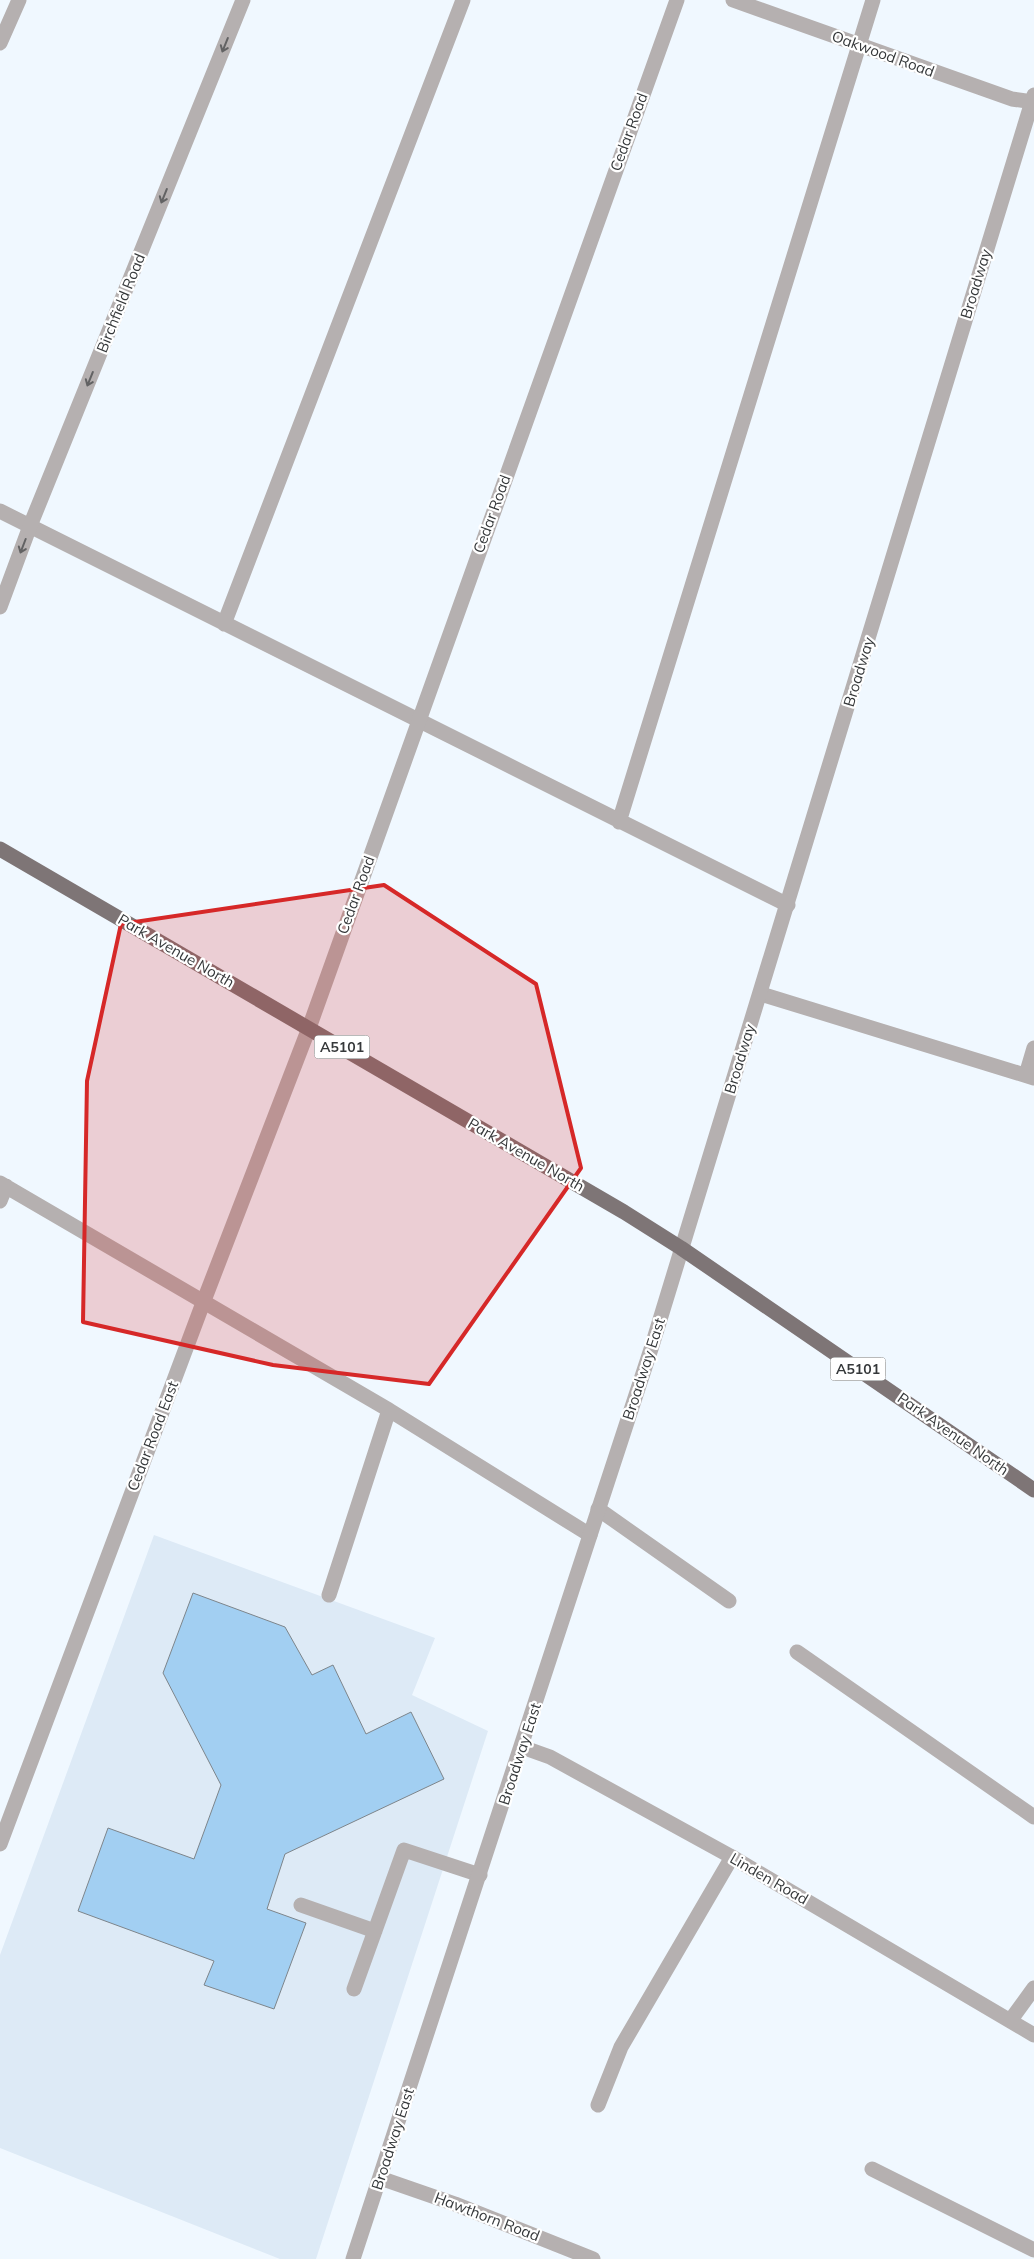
<svg xmlns="http://www.w3.org/2000/svg" width="1034" height="2259" viewBox="0 0 1034 2259" font-family="Mulish,sans-serif">
<rect width="100%" height="100%" fill="#f0f8ff"/>
<!-- built -->
<path fill="#ddeaf6" d="M 154,1535 L 435,1638 L 412,1695 L 488,1731 L 316,2259 L 280,2259 L 0,2148 L 0,1955 Z"/>
<!-- building -->
<path fill="#a2cff2" stroke="#7d858b" d="M 193,1593 L 285,1627 L 312,1675 L 333,1665 L 366,1734 L 411,1712 L 444,1779 L 285,1854 L 267,1909 L 306,1923 L 274,2009 L 204,1985 L 214,1961 L 78,1911 L 108,1828 L 194,1859 L 221,1785 L 163,1673 Z"/>
<g fill="none" stroke-linecap="round" stroke-linejoin="round">
<!-- lane -->
<path stroke="#b5b0b0" stroke-width="15" d="M 0,43 L 19,0
M 0,511 L 788,905
M 224,624 L 463,0
M 619,822 L 873,0
M 761,994 L 1034,1078
M 1026,1075 L 1034,1048
M 0,1183 L 389,1410 L 590,1535
M 0,1201 L 6,1186
M 598,1509 L 729,1601
M 329,1595 L 389,1410
M 797,1652 L 1034,1817
M 301,1905 L 375,1931
M 354,1989 L 404,1850 L 480,1875
M 598,2105 L 621,2047 L 732,1857
M 872,2169 L 1034,2250"/>
<!-- street -->
<path stroke="#b5b0b0" stroke-width="15" d="M 733,0 L 1012,99 L 1034,102
M 0,607 L 30,526 L 243,0
M 522,1747 L 550,1757 L 732,1857 L 1034,2035
M 0,1844 L 203,1303 L 309,1028 L 677,0
M 1010,2021 L 1034,1988
M 380,2178 L 455,2204 L 593,2259
M 353,2259 L 651,1349 L 1034,95"/>
<!-- primary -->
<path stroke="#7e7576" stroke-width="15" d="M 0,849 L 624,1212 L 681,1248 L 1034,1490"/>
</g>
<!-- one-way arrows -->
<defs><path id="oneway-shaft" d="M-6 0H5M1.5-3L5.5 0L1.5 3" fill="none" stroke-width="1.6" stroke-linecap="round" stroke-linejoin="round" transform="scale(1.25)"/></defs>
<g stroke="#626263">
<use href="#oneway-shaft" transform="translate(225 45) rotate(112)"/>
<use href="#oneway-shaft" transform="translate(164 196) rotate(112)"/>
<use href="#oneway-shaft" transform="translate(90 379) rotate(112)"/>
<use href="#oneway-shaft" transform="translate(23 546) rotate(111)"/>
</g>
<!-- marked area -->
<path fill="#d62828" fill-opacity="0.2" stroke="#d62828" stroke-width="4" stroke-linejoin="round" d="M 384,885 L 536,984 L 581,1168 L 429,1384 L 273,1365 L 83,1322 L 87,1081 L 121,924 Z"/>
<g text-anchor="middle" stroke-width="4.5" stroke-linejoin="round" paint-order="stroke">
<!-- shield labels -->
<g fill="#fff" stroke="#727475" stroke-width="1">
<rect x="314.5" y="1035.5" width="55" height="23" rx="4"/>
<rect x="830.5" y="1357.5" width="55" height="23" rx="4"/>
</g>
<g font-size="14" font-weight="bold" fill="#35383a">
<text x="342" y="1052">A5101</text>
<text x="858" y="1374">A5101</text>
</g>
<!-- street labels -->
<g font-size="15" fill="#35383a" stroke="#fff">
<text transform="translate(883 54) rotate(20)" y="5">Oakwood Road</text>
<text transform="translate(629 132) rotate(-70)" y="5">Cedar Road</text>
<text transform="translate(976 284) rotate(-73)" y="5">Broadway</text>
<text transform="translate(121 303) rotate(-68)" y="5">Birchfield Road</text>
<text transform="translate(492 514) rotate(-70)" y="5">Cedar Road</text>
<text transform="translate(859 672) rotate(-73)" y="5">Broadway</text>
<text transform="translate(356 895) rotate(-70)" y="5">Cedar Road</text>
<text transform="translate(176 951) rotate(30)" y="5">Park Avenue North</text>
<text transform="translate(740 1059) rotate(-73)" y="5">Broadway</text>
<text transform="translate(526 1155) rotate(30)" y="5">Park Avenue North</text>
<text transform="translate(644 1369) rotate(-72)" y="5">Broadway East</text>
<text transform="translate(953 1434) rotate(35)" y="5">Park Avenue North</text>
<text transform="translate(153 1436) rotate(-69)" y="5">Cedar Road East</text>
<text transform="translate(520 1754) rotate(-72)" y="5">Broadway East</text>
<text transform="translate(769 1879) rotate(30)" y="5">Linden Road</text>
<text transform="translate(393 2139) rotate(-72)" y="5">Broadway East</text>
<text transform="translate(487 2217) rotate(21)" y="5">Hawthorn Road</text>
</g>
</g>
</svg>
